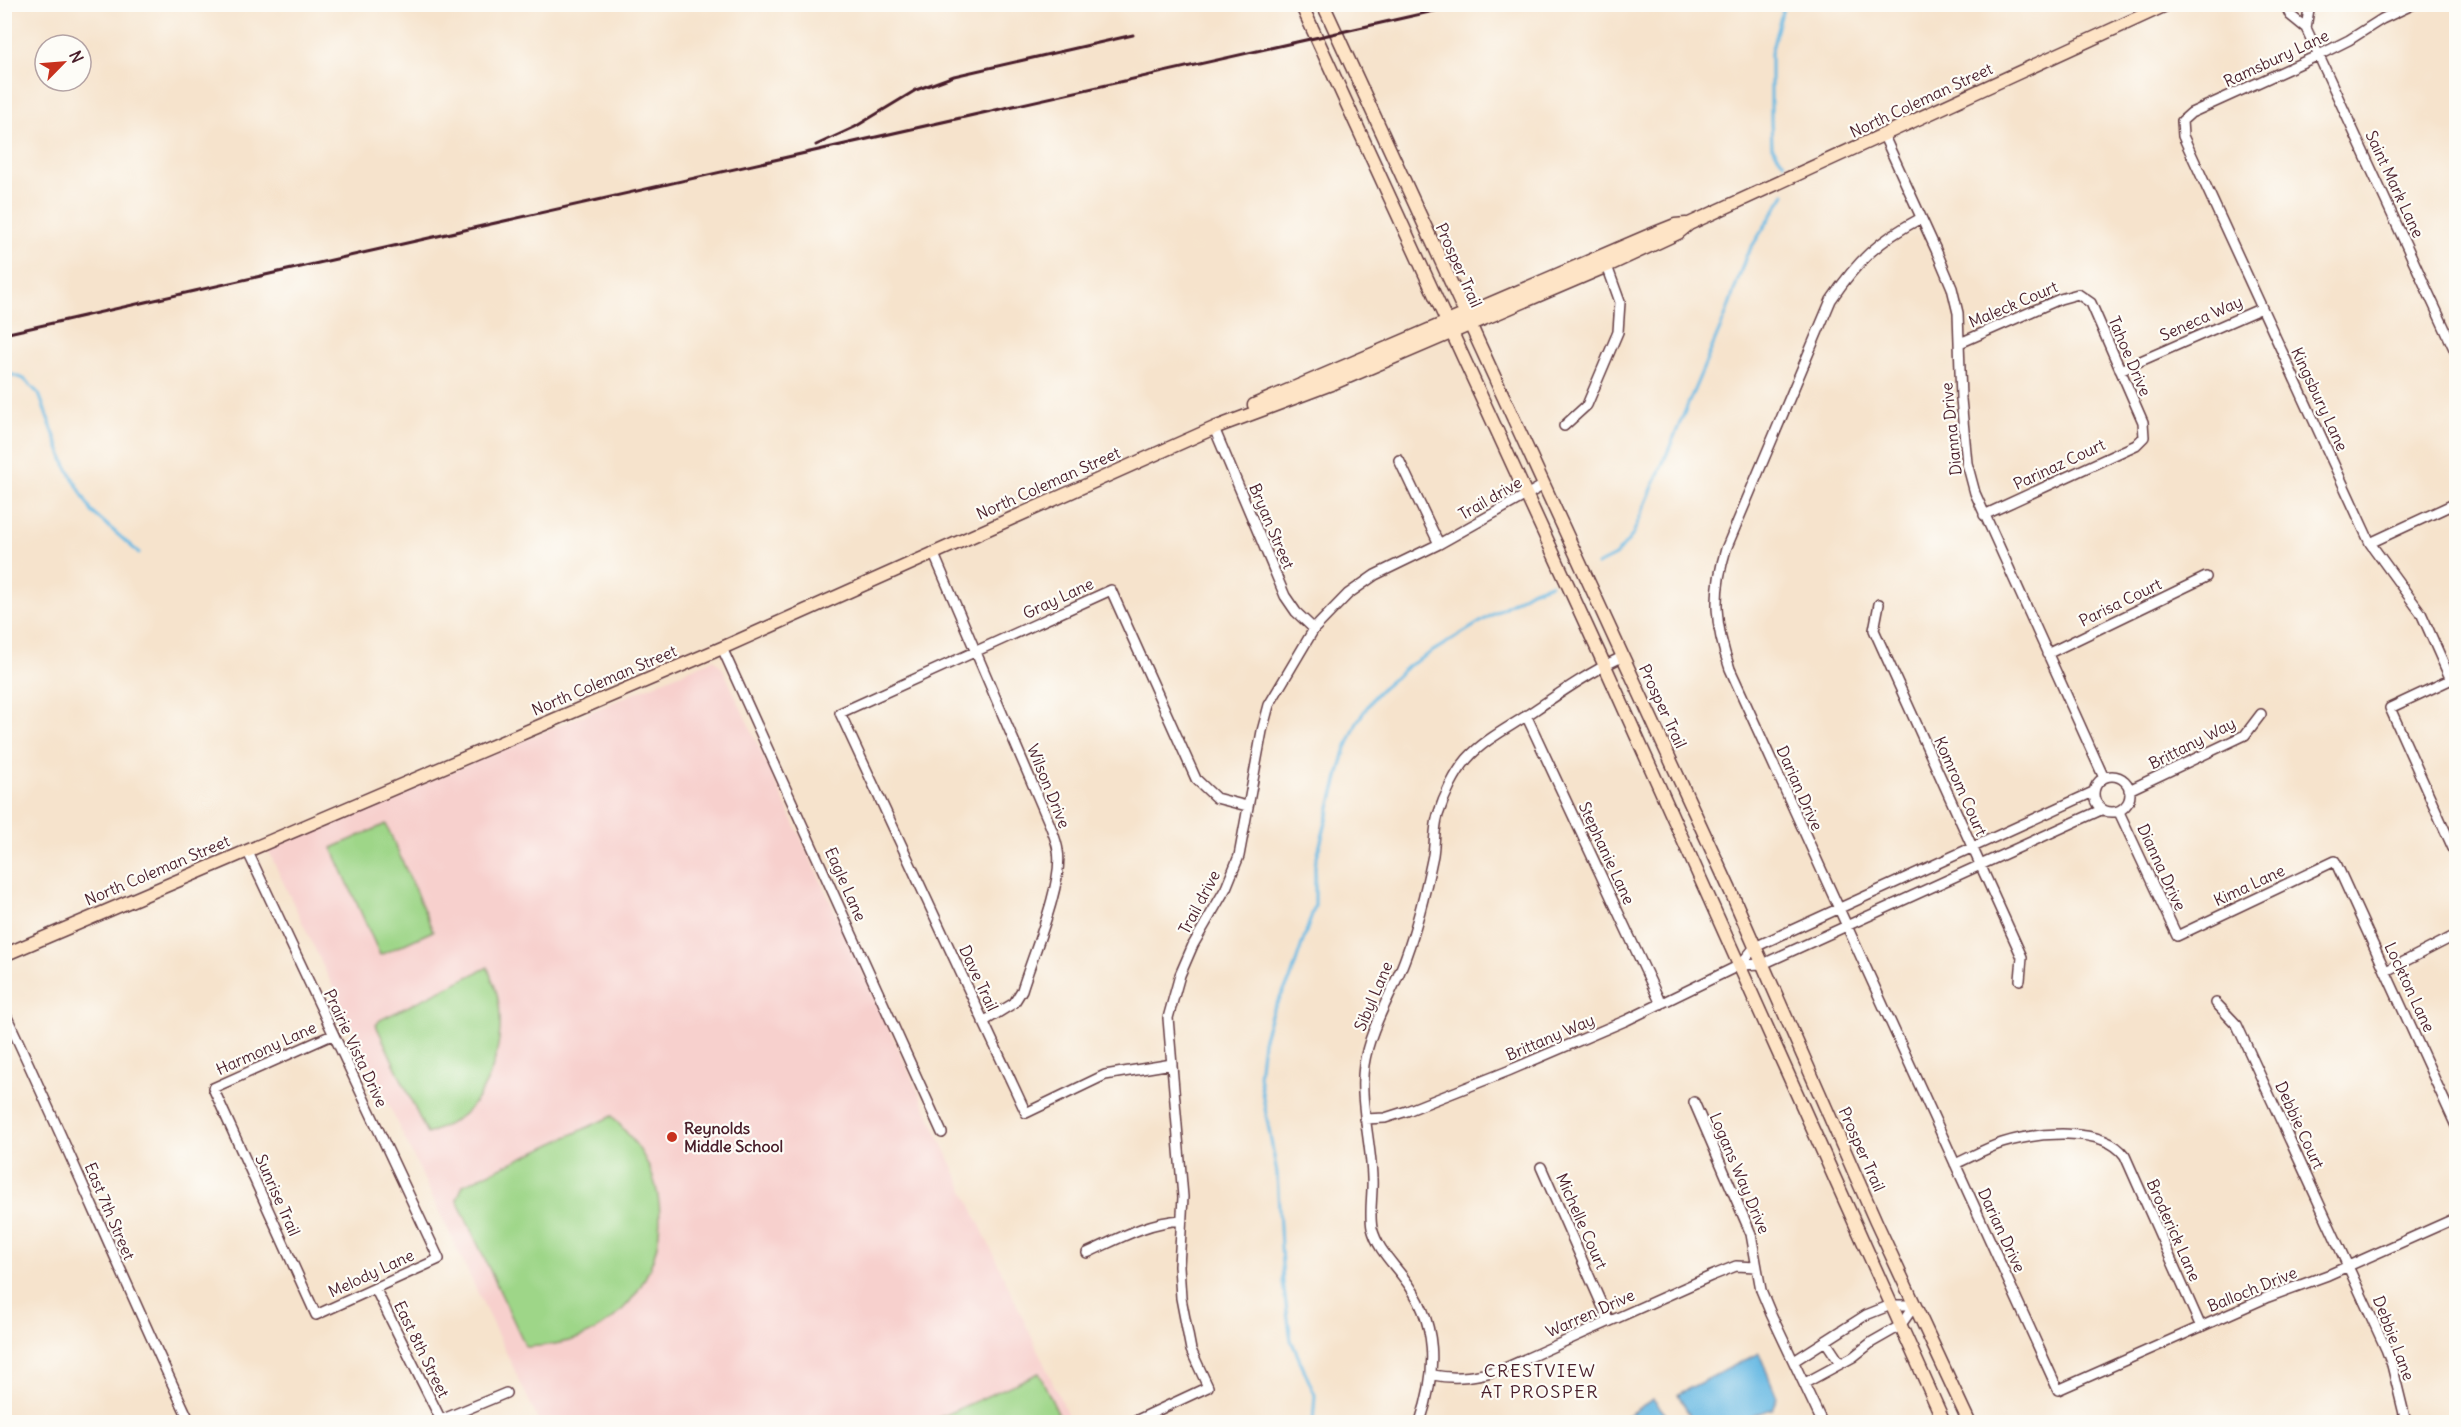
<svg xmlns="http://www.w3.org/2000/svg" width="2461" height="1427" viewBox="0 0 2461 1427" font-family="Delius,sans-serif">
<rect width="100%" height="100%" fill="#fdfcf7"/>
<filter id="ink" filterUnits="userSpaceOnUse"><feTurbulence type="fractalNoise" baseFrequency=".0167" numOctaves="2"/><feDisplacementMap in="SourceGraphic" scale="12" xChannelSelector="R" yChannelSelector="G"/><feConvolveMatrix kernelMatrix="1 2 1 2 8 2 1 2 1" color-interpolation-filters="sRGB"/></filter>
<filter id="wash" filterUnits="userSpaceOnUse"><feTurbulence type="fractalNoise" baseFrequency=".008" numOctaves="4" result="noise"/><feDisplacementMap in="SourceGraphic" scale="24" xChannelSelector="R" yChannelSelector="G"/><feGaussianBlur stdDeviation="1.35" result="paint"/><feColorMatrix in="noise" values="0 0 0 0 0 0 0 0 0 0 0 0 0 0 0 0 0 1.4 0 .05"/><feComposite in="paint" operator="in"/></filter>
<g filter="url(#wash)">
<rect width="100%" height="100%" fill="#f6e3cc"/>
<!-- built -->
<path fill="#f7d0cd" d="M 714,659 L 723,669 L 1071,1422 L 539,1422 L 268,850 Z"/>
<!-- green -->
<path fill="#9ed688" stroke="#747a5a" stroke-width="1.5" d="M 386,824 L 433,931 L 380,955 L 332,848 Z
M 488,967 C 490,976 495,985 497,994 C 506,1031 495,1079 470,1108 C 459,1120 442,1128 427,1134 L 376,1025 L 380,1020 Z
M 612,1116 C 627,1133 643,1150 651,1172 C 677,1235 644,1314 579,1338 C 562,1344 544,1346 526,1347 L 457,1200 L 463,1185 Z
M 1039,1373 L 1062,1422 L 929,1422 Z"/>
<!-- water -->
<path fill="#68b9e3" stroke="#596c87" stroke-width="1.5" d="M 1759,1353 L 1777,1397 L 1772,1409 L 1752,1416 L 1746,1422 L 1693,1422 L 1678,1394 Z
M 1653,1399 L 1672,1422 L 1617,1422 Z"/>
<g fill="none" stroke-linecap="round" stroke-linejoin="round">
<!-- stream -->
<path stroke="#68b9e3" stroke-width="3" d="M 1784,4 L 1771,53 L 1771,120 L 1772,147 L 1784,163
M 4,372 L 24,379 L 39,394 L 65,464 L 92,512 L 139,553
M 1597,565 L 1615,556 L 1632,536 L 1725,317 L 1746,256 L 1785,194
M 1313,1422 L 1315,1395 L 1291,1340 L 1283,1283 L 1277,1173 L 1259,1076 L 1263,1041 L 1272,1012 L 1290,980 L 1315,905 L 1315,864 L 1345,751 L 1357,722 L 1376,694 L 1407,667 L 1531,591 L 1551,584"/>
</g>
</g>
<g filter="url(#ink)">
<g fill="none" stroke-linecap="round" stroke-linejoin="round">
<!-- street casing -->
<g stroke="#643c43" stroke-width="12">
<path id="street" d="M 2285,4 L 2290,15 L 2306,28 L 2456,353
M 2414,4 L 2382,19 L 2349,40 L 2319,55 L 2191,113 L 2182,121 L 2183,136 L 2370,543 L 2421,613 L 2451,680
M 2306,28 L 2309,9 L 2307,4
M 1884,136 L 1936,250 L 1952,288 L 1958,313 L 1961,399 L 1967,463 L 1975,493 L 2104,778
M 1921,218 C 1878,241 1858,260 1831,300 L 1726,549 C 1712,594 1715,626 1730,669 L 2058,1390 L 2268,1297 L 2328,1275 L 2456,1218
M 1960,343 L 2060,299 L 2078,294 L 2091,303 L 2143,422 L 2144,437 L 2136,445 L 1984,515
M 2120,370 L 2262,308
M 1564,426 L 1587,405 L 1618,332 L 1620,302 L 1607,266
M 1214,428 L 1285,596 L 1296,612 L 1314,629
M 1399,460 L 1439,544
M 2370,543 L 2456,503
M 933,552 L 1050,825 C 1053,833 1057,842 1058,851 C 1064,882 1032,957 1022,990 L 1014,1003 L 983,1022
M 1879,604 L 1874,630 L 2022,957 L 2020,980
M 722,648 L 942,1133
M 2047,654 L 2206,577
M 2456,677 L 2390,708 L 2456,855
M 1526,715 L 1661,1004
M2094 794a18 18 0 1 1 36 0a18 18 0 1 1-36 0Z
M 2129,790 L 2245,735 L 2261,714
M 2119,812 L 2177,936 L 2335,861 L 2456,1126
M 247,850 L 439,1259 L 316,1315 L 213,1088 L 332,1035
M 1740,965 L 1755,947 L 2093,792
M 2386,971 L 2456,935
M 2216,1003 L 2237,1025 L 2386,1349 L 2392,1365 L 2406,1422
M 4,1011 C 68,1147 126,1286 190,1422
M 1172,1064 L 1105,1075 L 1026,1113 L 840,713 L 1111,590 L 1196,779 L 1216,798 L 1247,806
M 1694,1102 L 1751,1234 L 1761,1290 L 1771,1314 L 1822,1422
M 1365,1119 L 1385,1118 L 1407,1111 L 1508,1071 L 1627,1020 L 1740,965 L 1763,964 L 2101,810
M 1955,1164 C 1971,1157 1986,1148 2002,1143 C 2035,1133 2103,1125 2125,1156 L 2201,1327
M 1541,1167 L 1609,1321
M 1087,1253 C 1118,1239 1147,1222 1182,1220
M 375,1288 L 442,1422
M 1826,1342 L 1840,1363
M 1794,1361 L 1866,1315 L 1891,1305 L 1915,1305
M 1433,1375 C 1457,1380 1479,1376 1503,1369 L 1711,1276 L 1736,1266 L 1757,1267
M 1805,1383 L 1853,1357 L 1872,1342 L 1900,1326 L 1915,1305
M 436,1422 L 506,1393
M 1133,1422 L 1208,1387 L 1191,1350 L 1181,1298 L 1179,1266 L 1183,1197 L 1168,1018 L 1180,975 L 1193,945 L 1226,888 L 1239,856 L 1262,731 L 1269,705 L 1314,629 L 1348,594 L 1375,575 L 1439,544 L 1544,485
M 1420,1422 C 1437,1371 1439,1322 1403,1277 C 1391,1261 1377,1248 1372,1228 C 1369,1212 1373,1194 1372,1178 C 1371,1141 1359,1102 1364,1065 C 1370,1026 1393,993 1406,956 C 1418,923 1426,889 1433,855 C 1435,842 1434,828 1438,815 C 1444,796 1455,773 1467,759 C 1483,741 1506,729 1526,716 C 1557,695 1588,673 1622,657"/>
</g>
<!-- secondary casing -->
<g stroke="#643c43" stroke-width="15">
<path id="secondary" d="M 1301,4 L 1605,666 L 1944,1422
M 1323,4 L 1731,892 L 1876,1222 L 1969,1422
M 1254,405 L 1650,235 L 1675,225 L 1686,224
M 4,955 L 722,648 L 1214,428 L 1334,383 L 1607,266 L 1678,233 L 1689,224 L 2168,4"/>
</g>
<!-- street -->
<use href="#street" stroke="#fff" stroke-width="9"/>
<!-- secondary -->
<use href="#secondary" stroke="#fee4c6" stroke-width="12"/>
<!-- rail -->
<path stroke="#4a1f2b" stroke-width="3" d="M 816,145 L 855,127 L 916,90 L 954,76 L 1133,35
M 4,334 L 1465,4"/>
</g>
</g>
<!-- markers -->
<circle fill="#c8321e" stroke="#fdfcf7" stroke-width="2" cx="672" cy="1137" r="6"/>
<g text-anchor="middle" stroke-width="4.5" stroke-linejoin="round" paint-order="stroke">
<!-- street labels -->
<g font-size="16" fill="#4a1f2b" stroke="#fdfcf7">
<text transform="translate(2276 58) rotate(-25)" y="6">Ramsbury Lane</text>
<text transform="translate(1921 100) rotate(-25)" y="6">North Coleman Street</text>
<text transform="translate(2395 184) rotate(65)" y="6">Saint Mark Lane</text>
<text transform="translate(1459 265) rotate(66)" y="6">Prosper Trail</text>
<text transform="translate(2013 304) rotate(-23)" y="6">Maleck Court</text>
<text transform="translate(2201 318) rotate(-24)" y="6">Seneca Way</text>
<text transform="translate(2130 356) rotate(67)" y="6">Tahoe Drive</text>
<text transform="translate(2320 399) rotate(65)" y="6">Kingsbury Lane</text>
<text transform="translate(1951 429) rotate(-96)" y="6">Dianna Drive</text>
<text transform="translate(2059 464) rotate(-25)" y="6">Parinaz Court</text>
<text transform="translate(1048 483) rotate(-24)" y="6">North Coleman Street</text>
<text transform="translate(1490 498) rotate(-30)" y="6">Trail drive</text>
<text transform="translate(1272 526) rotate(67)" y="6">Bryan Street</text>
<text transform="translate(1058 598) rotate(-25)" y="6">Gray Lane</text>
<text transform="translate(2120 602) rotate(-26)" y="6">Parisa Court</text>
<text transform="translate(604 680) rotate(-23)" y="6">North Coleman Street</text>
<text transform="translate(1663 706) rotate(65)" y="6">Prosper Trail</text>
<text transform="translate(2192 743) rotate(-27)" y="6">Brittany Way</text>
<text transform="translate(1049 786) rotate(68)" y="6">Wilson Drive</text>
<text transform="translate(1961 786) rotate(66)" y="6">Komrom Court</text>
<text transform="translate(1800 788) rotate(66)" y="6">Darian Drive</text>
<text transform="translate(1607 853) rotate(65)" y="6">Stephanie Lane</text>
<text transform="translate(2162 867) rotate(65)" y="6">Dianna Drive</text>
<text transform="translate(157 870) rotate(-23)" y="6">North Coleman Street</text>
<text transform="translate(846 884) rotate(66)" y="6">Eagle Lane</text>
<text transform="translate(2249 885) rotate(-25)" y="6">Kima Lane</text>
<text transform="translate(1199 902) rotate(-62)" y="6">Trail drive</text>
<text transform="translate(979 978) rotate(65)" y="6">Dave Trail</text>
<text transform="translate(2410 987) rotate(65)" y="6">Lockton Lane</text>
<text transform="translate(1373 996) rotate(-67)" y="6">Sibyl Lane</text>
<text transform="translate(1550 1037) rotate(-23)" y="6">Brittany Way</text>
<text transform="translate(266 1048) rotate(-24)" y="6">Harmony Lane</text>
<text transform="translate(356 1048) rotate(65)" y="6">Prairie Vista Drive</text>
<text transform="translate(2300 1125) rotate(65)" y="6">Debbie Court</text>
<text transform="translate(1862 1149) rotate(66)" y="6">Prosper Trail</text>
<text transform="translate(1740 1173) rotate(67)" y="6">Logans Way Drive</text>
<text transform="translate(278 1195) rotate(66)" y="6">Sunrise Trail</text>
<text transform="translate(110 1211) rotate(67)" y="6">East 7th Street</text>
<text transform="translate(1582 1221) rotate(66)" y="6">Michelle Court</text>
<text transform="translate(2002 1230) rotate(65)" y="6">Darian Drive</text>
<text transform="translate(2174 1230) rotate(66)" y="6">Broderick Lane</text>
<text transform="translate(371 1273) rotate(-25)" y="6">Melody Lane</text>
<text transform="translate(2252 1289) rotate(-22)" y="6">Balloch Drive</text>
<text transform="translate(1590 1313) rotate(-24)" y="6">Warren Drive</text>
<text transform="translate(2394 1338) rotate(69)" y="6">Debbie Lane</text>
<text transform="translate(422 1349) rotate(64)" y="6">East 8th Street</text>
</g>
<!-- poi labels -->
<g font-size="16" font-weight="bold" fill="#4a1f2b" stroke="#fdfcf7" text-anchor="start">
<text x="684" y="1134">Reynolds<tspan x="684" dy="18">Middle School</tspan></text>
</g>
<!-- neighbourhood labels -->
<g font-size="18" letter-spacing="1.5" fill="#4a1f2b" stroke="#fdfcf7">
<text x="1540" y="1377">CRESTVIEW<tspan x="1540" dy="21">AT PROSPER</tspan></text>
</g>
</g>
<!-- margin -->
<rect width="2461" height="1427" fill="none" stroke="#fdfcf7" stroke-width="24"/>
<!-- north arrow -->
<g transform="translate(63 63) rotate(65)"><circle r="28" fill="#fdfcf7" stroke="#b5a4a5" stroke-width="1.5"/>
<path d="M0-4.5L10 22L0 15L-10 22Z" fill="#c8321e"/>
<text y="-9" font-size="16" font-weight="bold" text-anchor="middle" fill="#4a1f2b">N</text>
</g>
</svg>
